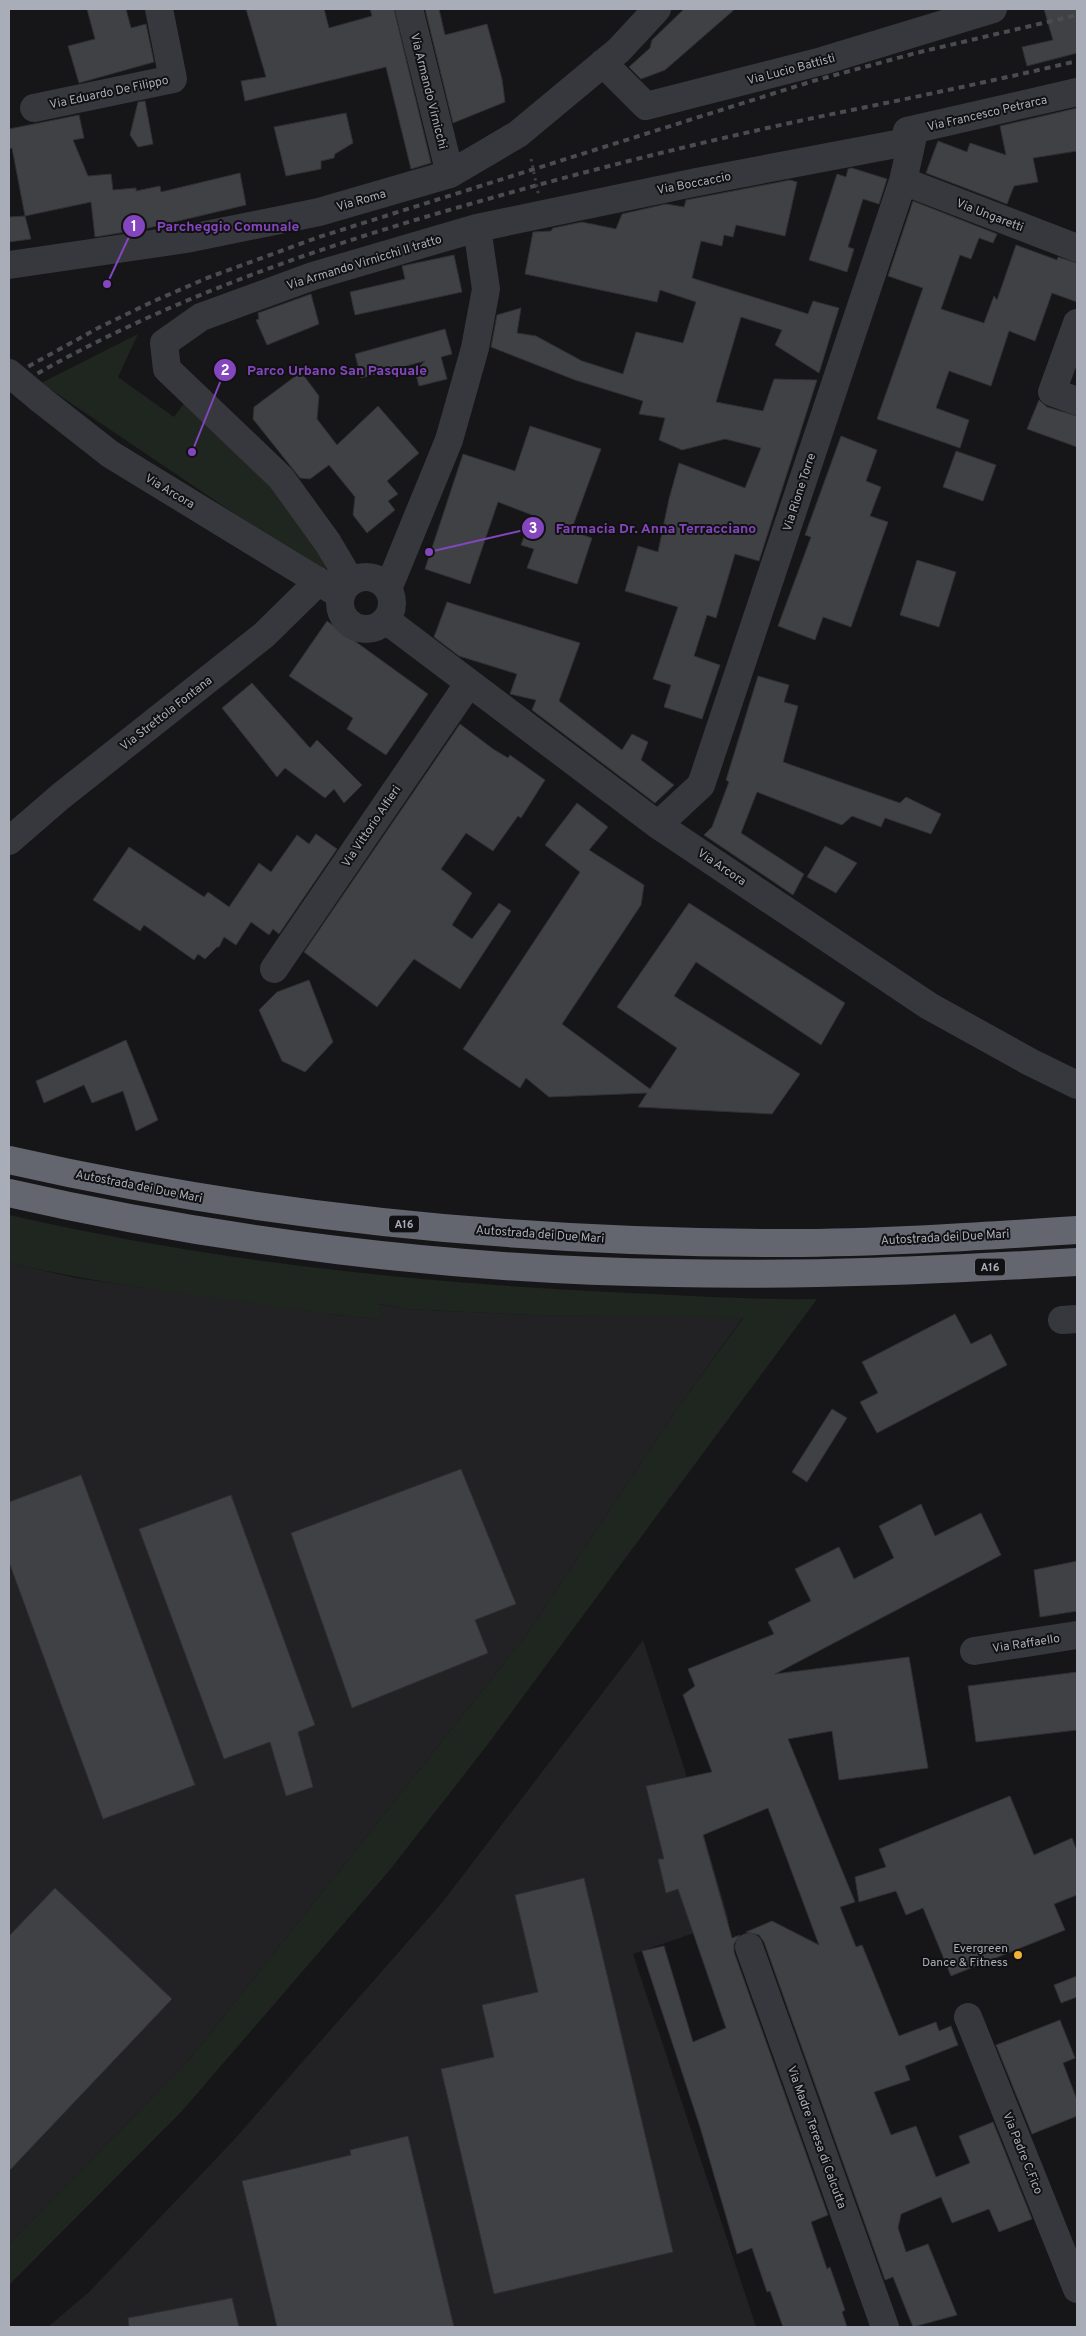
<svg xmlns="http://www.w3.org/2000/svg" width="1086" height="2336" viewBox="0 0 1086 2336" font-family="Overpass,sans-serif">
<rect width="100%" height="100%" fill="#161618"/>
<!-- built -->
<path fill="#222225" d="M 9,1263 L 76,1278 L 337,1315 L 382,1319 L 378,1304 L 406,1309 L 531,1315 L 743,1317 L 680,1405 L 528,1633 L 189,2060 L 9,2244 Z
M 643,1640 L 687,1777 L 729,1921 L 633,1954 L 756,2327 L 48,2327 L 89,2292 L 232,2142 L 441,1904 Z"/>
<!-- green -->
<path fill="#1e261f" d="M 138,334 L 118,377 L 174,417 L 188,398 L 292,504 L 326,567 L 323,570 L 272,539 L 41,383 Z
M 9,1215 C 206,1260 407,1282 609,1292 C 678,1295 748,1300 817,1299 L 488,1744 L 389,1871 L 182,2111 L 9,2285 L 9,2244 L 189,2060 L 528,1633 L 680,1405 L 743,1318 L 531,1315 L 406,1309 L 379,1304 L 382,1319 C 328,1315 274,1306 219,1299 C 149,1289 79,1279 9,1263 Z"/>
<!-- building -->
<path fill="#404145" stroke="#303034" d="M 87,9 L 126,9 L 131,28 L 146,24 L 154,62 L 79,83 L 68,46 L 95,39 Z
M 246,9 L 324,9 L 329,28 L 372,16 L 370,9 L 394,9 L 431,163 L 411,169 L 386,67 L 245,101 L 241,81 L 266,77 Z
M 425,9 L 439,9 L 445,35 L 487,24 L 502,79 L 505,102 L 453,123 Z
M 684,9 L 735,9 L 665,70 L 641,79 L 629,67 L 650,48 L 652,40 Z
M 1044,9 L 1077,9 L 1077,53 L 1027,66 L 1022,47 L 1053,40 Z
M 145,101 L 153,144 L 138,147 L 130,135 L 138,102 Z
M 1077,108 L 1077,151 L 1033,158 L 1038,182 L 1014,186 L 1007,204 L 926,173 L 938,141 L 967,152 L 970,143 L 1006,155 L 1000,126 Z
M 346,113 L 353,143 L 335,154 L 334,158 L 321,161 L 321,169 L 286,176 L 274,127 Z
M 79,115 L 84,138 L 73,140 L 88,176 L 111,174 L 113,190 L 136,188 L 136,191 L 160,186 L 161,192 L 240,173 L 246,205 L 144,229 L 95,237 L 91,202 L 25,216 L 12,148 L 9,149 L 9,129 Z
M 852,168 L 887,179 L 879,204 L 863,199 L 848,247 L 854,249 L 847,272 L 809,260 L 837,174 L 846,177 L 848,169 Z
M 790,180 L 797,182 L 785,236 L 736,225 L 733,237 L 724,235 L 722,246 L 701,241 L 692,278 L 808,314 L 813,301 L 839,308 L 819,373 L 775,345 L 782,330 L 741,317 L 716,402 L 763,411 L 774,379 L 817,380 L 759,561 L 735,554 L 716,618 L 707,615 L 694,656 L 720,665 L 702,719 L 664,707 L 671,685 L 653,679 L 678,607 L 625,591 L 638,546 L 658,552 L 669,499 L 679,463 L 745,488 L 761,448 L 725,439 L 682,450 L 659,440 L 665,418 L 639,414 L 643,401 L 575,380 L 491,347 L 497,315 L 521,308 L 517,333 L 536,336 L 582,361 L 623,374 L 636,332 L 683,343 L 696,302 L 660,290 L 657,302 L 525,274 L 533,232 L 551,231 L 553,228 L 582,222 L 616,229 L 622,214 L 666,204 L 684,207 L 686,200 Z
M 913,201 L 997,234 L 993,243 L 979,238 L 971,259 L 960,255 L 941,309 L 984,323 L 994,296 L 997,300 L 1016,245 L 1057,260 L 1058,257 L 1077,263 L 1077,302 L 1052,293 L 1035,341 L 1009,331 L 991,386 L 949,371 L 936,408 L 969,420 L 960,448 L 877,419 L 923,288 L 888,276 Z
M 25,216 L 31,239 L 9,242 L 9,217 Z
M 454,255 L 462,292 L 355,315 L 350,292 L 405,279 L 402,266 Z
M 311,294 L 319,324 L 267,345 L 256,320 L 259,319 L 258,313 Z
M 445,329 L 452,354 L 441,357 L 447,379 L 419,386 L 415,371 L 425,361 L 361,378 L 355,354 Z
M 301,372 L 319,396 L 317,419 L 337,445 L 378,406 L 419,453 L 387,481 L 398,494 L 388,501 L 395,510 L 367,533 L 353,515 L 355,497 L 329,465 L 310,479 L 300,478 L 253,419 L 254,407 Z
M 1039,400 L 1047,407 L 1077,416 L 1077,447 L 1027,429 Z
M 530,426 L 601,449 L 571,531 L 592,538 L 577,584 L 527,568 L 534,549 L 521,545 L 532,515 L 498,502 L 470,584 L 425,569 L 463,454 L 515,471 Z
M 841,436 L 877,450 L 866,481 L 881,487 L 870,516 L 888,522 L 851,627 L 823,617 L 815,640 L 778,626 L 811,537 L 805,535 Z
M 956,451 L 996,465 L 983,501 L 943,487 Z
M 917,560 L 956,572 L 939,627 L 900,615 Z
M 447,602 L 580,643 L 559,701 L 622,750 L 632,734 L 648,742 L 641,760 L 674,785 L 655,803 L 532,710 L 536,700 L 510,694 L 517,674 L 459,656 L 434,637 Z
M 327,621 L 428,694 L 386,755 L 347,729 L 353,718 L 289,676 Z
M 758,676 L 789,685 L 784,702 L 798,706 L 783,762 L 900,803 L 906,797 L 941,814 L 931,834 L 885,818 L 881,827 L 852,816 L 842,825 L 757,792 L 741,833 L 804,874 L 793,895 L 704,835 L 712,827 L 729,782 L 726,780 Z
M 252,683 L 310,748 L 317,740 L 362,785 L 344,803 L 334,789 L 325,798 L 285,768 L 277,777 L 222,708 Z
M 460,724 L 493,749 L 508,758 L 510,755 L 545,780 L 521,818 L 518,816 L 493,851 L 466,833 L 441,869 L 472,893 L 452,925 L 472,939 L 499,903 L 511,911 L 460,989 L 414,959 L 377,1007 L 304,952 Z
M 577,803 L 608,827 L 589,850 L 644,885 L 641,905 L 562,1024 L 650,1089 L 677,1048 L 617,1007 L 689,903 L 845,1003 L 821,1045 L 696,962 L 674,996 L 800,1074 L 772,1114 L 638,1107 L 647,1093 L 549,1097 L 526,1078 L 520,1088 L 463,1049 L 580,872 L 545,845 Z
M 316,834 L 337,849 L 279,934 L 273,929 L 269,935 L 251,922 L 236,945 L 224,937 L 219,947 L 217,947 L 205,959 L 198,954 L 194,960 L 144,925 L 140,931 L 93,900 L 129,847 L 204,897 L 208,892 L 229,907 L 259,863 L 271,872 L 297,835 L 309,844 Z
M 825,846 L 857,863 L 836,893 L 807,877 Z
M 309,980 L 333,1042 L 305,1072 L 282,1061 L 259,1010 L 277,992 Z
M 126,1040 L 158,1120 L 136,1131 L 123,1091 L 92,1103 L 84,1085 L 44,1103 L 36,1081 Z
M 955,1314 L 971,1344 L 991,1334 L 1007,1365 L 877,1433 L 860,1402 L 878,1393 L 862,1362 Z
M 832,1409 L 847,1418 L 807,1482 L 792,1472 Z
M 461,1469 L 516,1604 L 475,1620 L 488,1653 L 352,1708 L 291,1533 Z
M 81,1475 L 195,1785 L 103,1819 L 9,1562 L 9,1502 Z
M 231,1495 L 315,1725 L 298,1732 L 313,1787 L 286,1796 L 270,1742 L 224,1759 L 139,1529 Z
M 921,1504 L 935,1536 L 981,1513 L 1001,1555 L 775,1674 L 909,1657 L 928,1768 L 839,1780 L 832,1731 L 788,1739 L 855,1902 L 840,1907 L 856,1947 L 862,1945 L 899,2036 L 936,2022 L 939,2031 L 951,2026 L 958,2045 L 905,2066 L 910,2080 L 874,2092 L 891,2135 L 916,2126 L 936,2177 L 970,2163 L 959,2136 L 993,2122 L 1032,2219 L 999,2232 L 989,2209 L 952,2223 L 941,2197 L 901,2214 L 898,2228 L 906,2252 L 928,2244 L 957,2315 L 913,2327 L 893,2277 L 885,2280 L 764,1942 L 759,1935 L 746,1932 L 772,1921 L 819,1945 L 768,1808 L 703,1835 L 732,1938 L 740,1935 L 734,1944 L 734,1952 L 828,2215 L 811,2222 L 827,2269 L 830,2267 L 845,2310 L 842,2312 L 847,2327 L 783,2327 L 770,2291 L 767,2292 L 752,2248 L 737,2254 L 700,2127 L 642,1951 L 664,1946 L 693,2042 L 726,2028 L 678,1889 L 666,1893 L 658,1859 L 664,1859 L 646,1786 L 712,1772 L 683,1695 L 695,1686 L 688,1669 L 774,1634 L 768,1622 L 811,1601 L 795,1569 L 839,1547 L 854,1579 L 894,1558 L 879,1526 Z
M 1077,1561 L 1077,1611 L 1040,1617 L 1034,1570 Z
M 1077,1672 L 1077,1730 L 976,1742 L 968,1686 Z
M 1010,1796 L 1034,1855 L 1072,1838 L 1077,1851 L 1077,1895 L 1054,1904 L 1065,1930 L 951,1976 L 923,1908 L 906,1915 L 896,1891 L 859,1902 L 855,1877 L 886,1867 L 879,1849 Z
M 584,1878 L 673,2252 L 494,2294 L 441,2069 L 494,2057 L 482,2005 L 538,1992 L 515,1895 Z
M 55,1888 L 172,1999 L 9,2171 L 9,1936 Z
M 1077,1976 L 1077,1997 L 1061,2003 L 1054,1985 Z
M 1060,2020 L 1075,2058 L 1063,2063 L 1077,2100 L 1077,2116 L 1032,2134 L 996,2045 Z
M 408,2136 L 454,2327 L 277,2327 L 242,2181 L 351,2155 L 350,2150 Z
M 232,2298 L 239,2327 L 129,2327 L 128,2318 Z"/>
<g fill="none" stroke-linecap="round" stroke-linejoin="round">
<!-- minor -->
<path stroke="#37383d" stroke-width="28" d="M 409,9 L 450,174
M 603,63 L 646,106 L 822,61 L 993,9
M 34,108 L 173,79 L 159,9
M 912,141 L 907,131 L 1077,92
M 903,181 L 1077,248
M 9,265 L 186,239 L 319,212 L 450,174 L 518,134 L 619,50 L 657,9
M 1077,323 L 1052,392 L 1077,401
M 40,399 L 110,454 L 334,591
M340 603a26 26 0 1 1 52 0a26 26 0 1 1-52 0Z
M 351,582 L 328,543 L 281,478 L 167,369 L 164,343 L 201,317 L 313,276 L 477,228 L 697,182 L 912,141
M 388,589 L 449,440 L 475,348 L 486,289 L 477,228
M 386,620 L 658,825 L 929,1006 L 1030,1062 L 1077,1085
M 658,825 L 701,785 L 903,181 L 912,141
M 9,841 L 61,796 L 264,635 L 319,581
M 274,969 L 469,683
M 1062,1320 L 1077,1319
M 974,1651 L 1077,1635
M 749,1947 L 885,2327
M 968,2017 L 1077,2289"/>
<!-- highway -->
<path stroke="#63666e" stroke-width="28" d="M 9,1160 C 269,1219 536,1244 802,1243 C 894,1242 986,1236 1077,1230
M 9,1193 C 223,1242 453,1270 672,1273 C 808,1276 942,1270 1077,1262"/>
<!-- rail -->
<path stroke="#4a4c52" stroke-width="4" stroke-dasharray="6 5" stroke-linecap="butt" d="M 9,377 L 100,327 L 154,301 L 207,278 L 319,237 L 813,81 L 916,53 L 1077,15
M 9,390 C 159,300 326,244 495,197 C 600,167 706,141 813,118 C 901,100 989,82 1077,61"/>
<!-- path-bridge -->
<path stroke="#3d3f44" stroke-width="3" stroke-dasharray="2.5 4" stroke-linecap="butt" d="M 531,159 L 539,197"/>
<!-- minor-bridge -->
<path stroke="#37383d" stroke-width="28" d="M 9,373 L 40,399"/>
</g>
<!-- markers -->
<circle fill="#f2b134" stroke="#111113" stroke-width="2" cx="1018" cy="1955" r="5"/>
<g text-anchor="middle" stroke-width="4" stroke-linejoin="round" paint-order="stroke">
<!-- shield labels -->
<g fill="#111113" stroke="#7b7e86" stroke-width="1">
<rect x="389" y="1215.5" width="30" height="17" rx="4"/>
<rect x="975" y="1258.5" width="30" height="17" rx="4"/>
</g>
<g font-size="11" font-weight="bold" fill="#a8adb8">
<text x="404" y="1228">A16</text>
<text x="990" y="1271">A16</text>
</g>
<!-- street labels -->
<g font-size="12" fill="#a8adb8" stroke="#111113">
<text transform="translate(791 69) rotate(-15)" y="4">Via Lucio Battisti</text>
<text transform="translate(429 91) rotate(76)" y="4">Via Armando Virnicchi</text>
<text transform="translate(109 92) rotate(-12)" y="4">Via Eduardo De Filippo</text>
<text transform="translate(987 113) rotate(-13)" y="4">Via Francesco Petrarca</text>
<text transform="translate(694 183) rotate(-11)" y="4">Via Boccaccio</text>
<text transform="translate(361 200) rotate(-16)" y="4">Via Roma</text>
<text transform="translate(990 215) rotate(21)" y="4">Via Ungaretti</text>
<text transform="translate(364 262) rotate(-17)" y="4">Via Armando Virnicchi II tratto</text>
<text transform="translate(170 491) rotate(31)" y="4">Via Arcora</text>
<text transform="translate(799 492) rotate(-72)" y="4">Via Rione Torre</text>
<text transform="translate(166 713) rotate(-38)" y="4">Via Strettola Fontana</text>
<text transform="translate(371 826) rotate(-56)" y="4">Via Vittorio Alfieri</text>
<text transform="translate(722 867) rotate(34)" y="4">Via Arcora</text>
<text transform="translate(139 1186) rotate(11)" y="4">Autostrada dei Due Mari</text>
<text transform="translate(540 1234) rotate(4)" y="4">Autostrada dei Due Mari</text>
<text transform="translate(945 1237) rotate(-3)" y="4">Autostrada dei Due Mari</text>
<text transform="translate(1026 1643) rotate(-9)" y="4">Via Raffaello</text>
<text transform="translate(817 2137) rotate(70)" y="4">Via Madre Teresa di Calcutta</text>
<text transform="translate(1023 2153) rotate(68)" y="4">Via Padre C.Fico</text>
</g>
<!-- poi labels -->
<g font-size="12" fill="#a8adb8" stroke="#111113" text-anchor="end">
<text x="1008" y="1952">Evergreen<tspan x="1008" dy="14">Dance &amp; Fitness</tspan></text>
</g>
</g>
<!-- callouts -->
<path fill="none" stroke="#8446be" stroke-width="2" d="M107 284L134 226M192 452L225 370M429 552L533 528"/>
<g fill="#8446be" stroke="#111113" stroke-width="2">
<circle cx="107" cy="284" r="5"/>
<circle cx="192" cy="452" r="5"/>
<circle cx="429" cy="552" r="5"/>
<circle cx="134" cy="226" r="12"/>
<circle cx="225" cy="370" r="12"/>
<circle cx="533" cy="528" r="12"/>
</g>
<g font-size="15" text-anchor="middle" font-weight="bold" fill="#fff">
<text x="134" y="231">1</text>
<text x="225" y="375">2</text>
<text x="533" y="533">3</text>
</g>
<g font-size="14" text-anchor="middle" font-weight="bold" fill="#8446be" stroke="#111113" stroke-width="4" stroke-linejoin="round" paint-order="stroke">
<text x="228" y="231">Parcheggio Comunale</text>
<text x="337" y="375">Parco Urbano San Pasquale</text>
<text x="656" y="533">Farmacia Dr. Anna Terracciano</text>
</g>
<!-- border -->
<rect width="1086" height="2336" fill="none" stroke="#a8adb8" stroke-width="20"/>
</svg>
